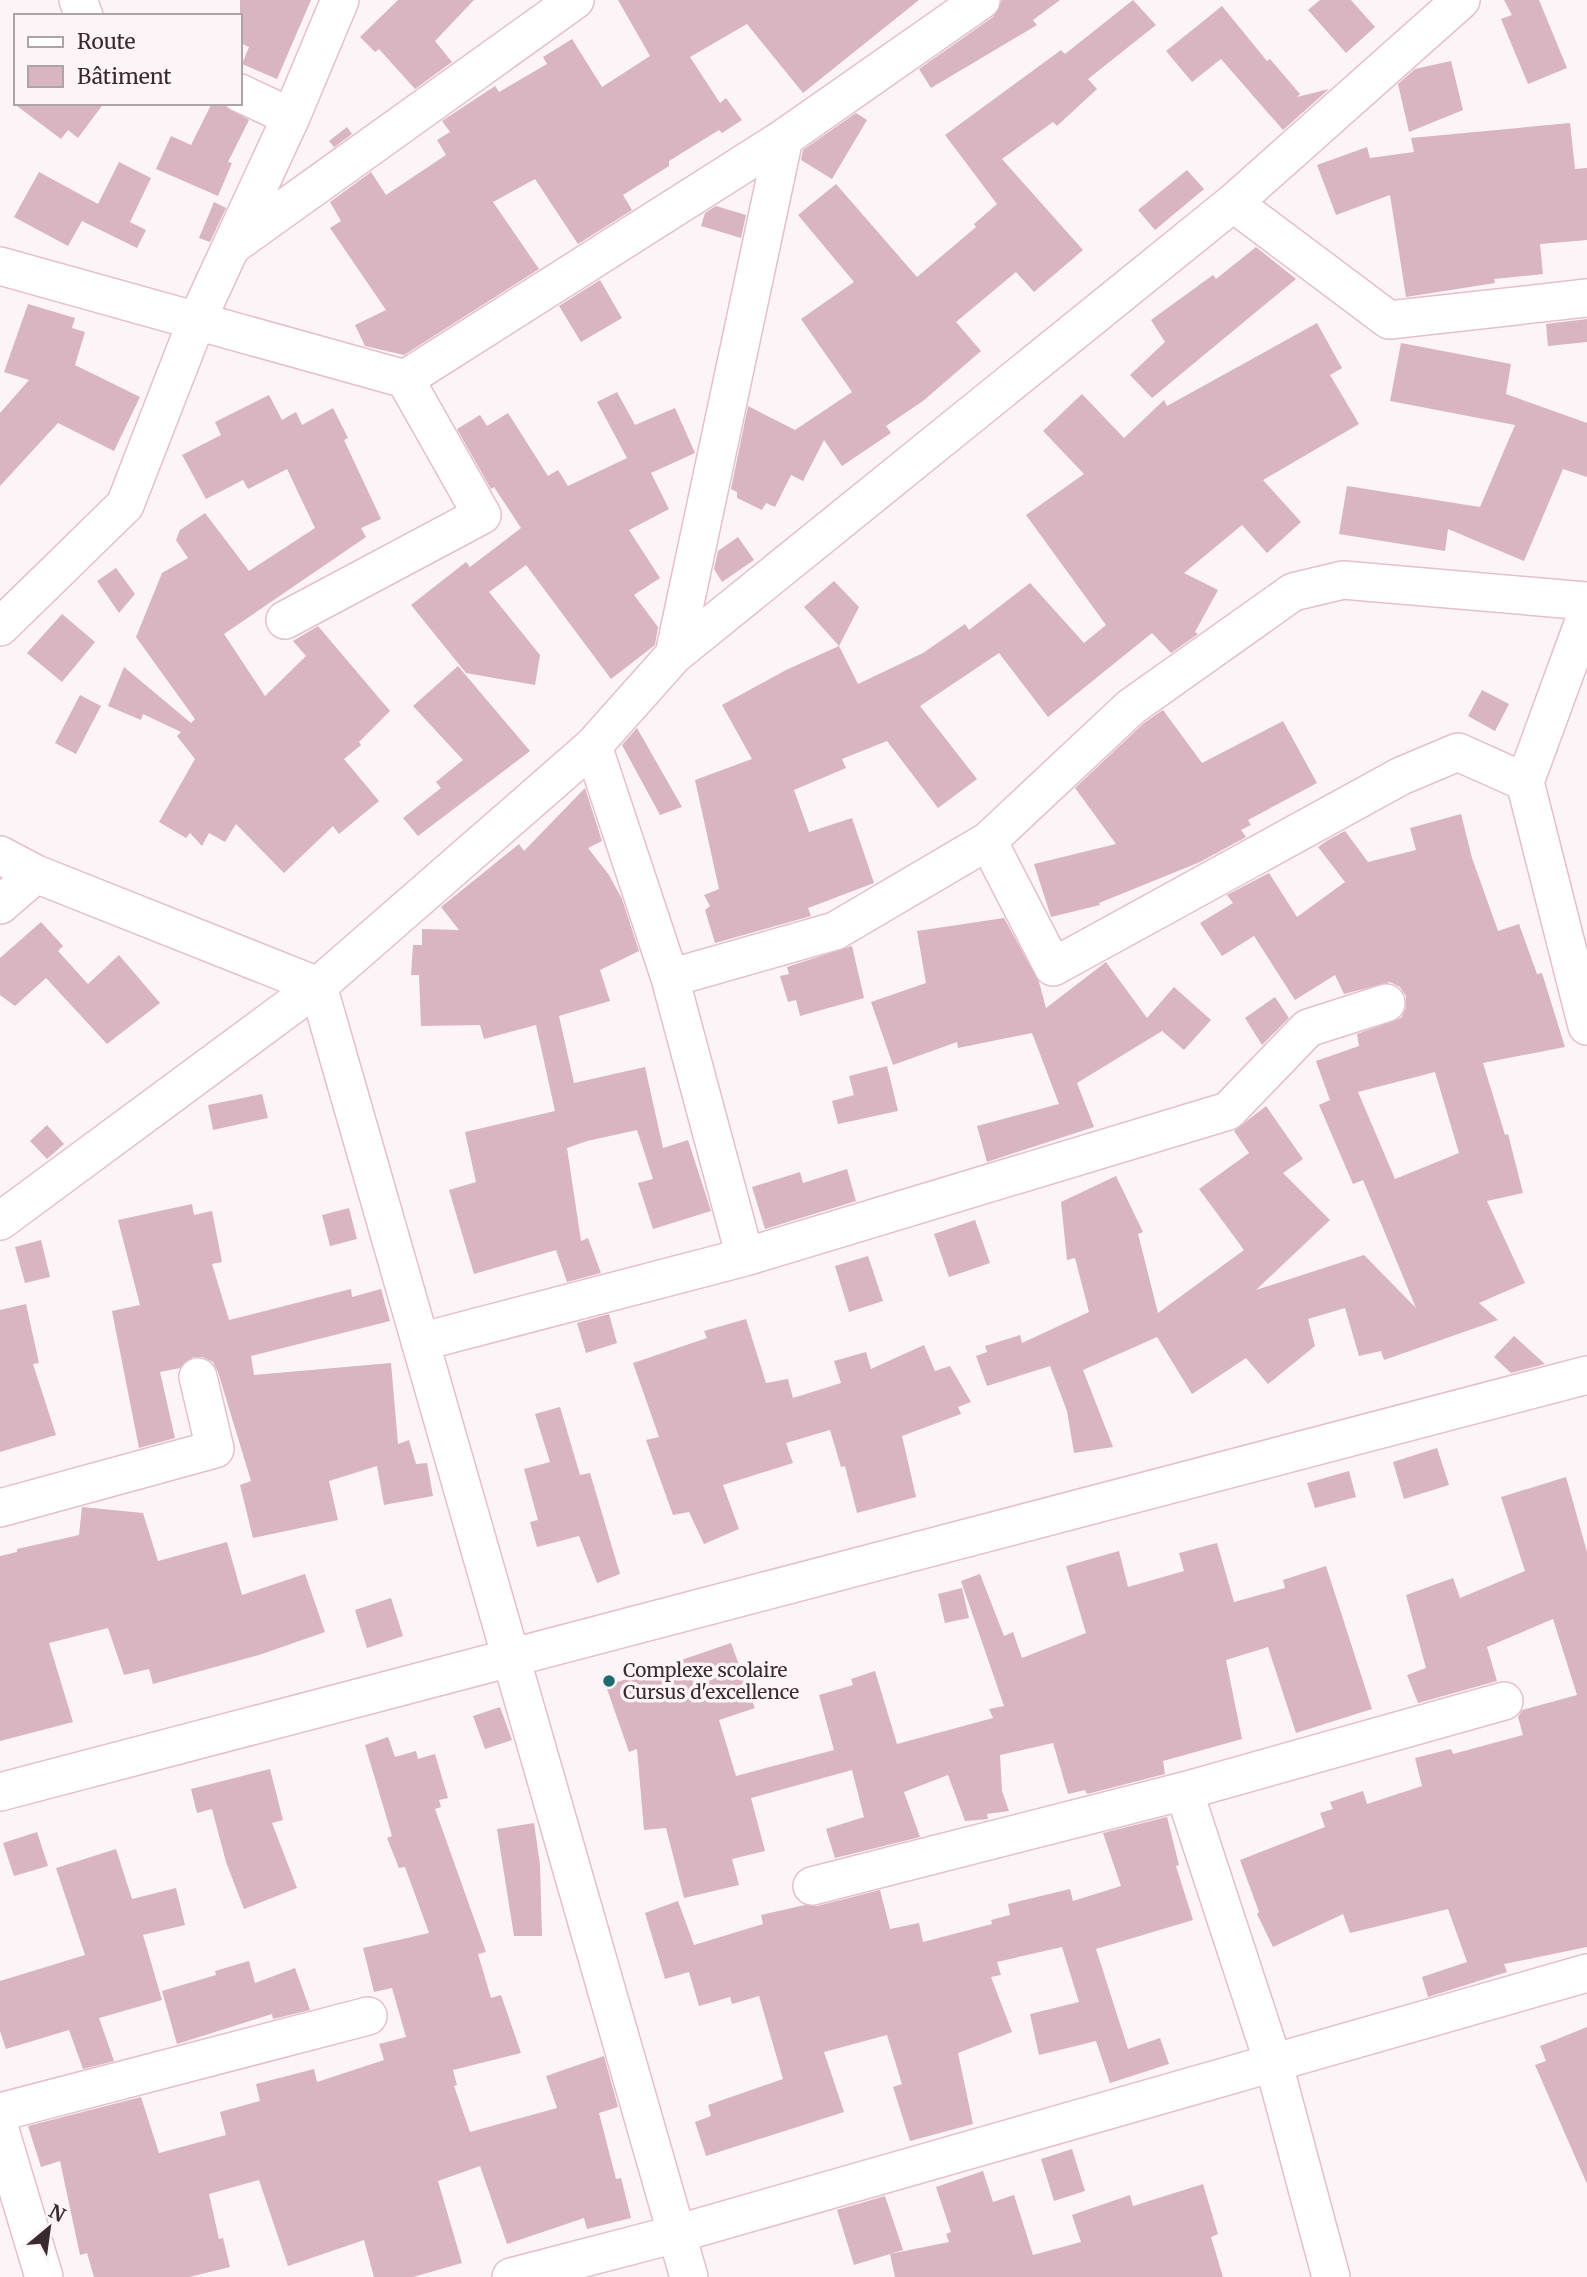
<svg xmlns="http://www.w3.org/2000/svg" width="1587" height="2277" viewBox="0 0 1587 2277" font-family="Merriweather,serif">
<rect width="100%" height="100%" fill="#fcf4f6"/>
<!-- building -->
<path fill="#d9b4c1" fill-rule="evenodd" d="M 240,0 L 311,0 L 277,79 L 242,64 L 249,47 L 240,43 Z
M 398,0 L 474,0 L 435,41 L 452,62 L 415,89 L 379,49 L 375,52 L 360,37 Z
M 618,0 L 919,0 L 803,93 L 747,24 L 690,57 L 720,103 L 726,98 L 742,120 L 722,133 L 719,130 L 669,161 L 669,166 L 623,195 L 632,210 L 578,244 L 535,179 L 493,202 L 539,269 L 404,355 L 365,346 L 355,325 L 386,310 L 330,228 L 341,221 L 330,202 L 371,172 L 386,195 L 446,155 L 437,140 L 450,132 L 442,121 L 495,86 L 499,92 L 547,64 L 543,57 L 572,39 L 602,87 L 650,56 Z
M 1002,0 L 1060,0 L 1033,20 L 1037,25 L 931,88 L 919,69 L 993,17 Z
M 1133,0 L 1156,25 L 1088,79 L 1097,89 L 1057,126 L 1053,122 L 1002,159 L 1083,250 L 1034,292 L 1016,272 L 956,322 L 981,351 L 923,401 L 886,426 L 891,433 L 842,466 L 824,440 L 803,481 L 791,475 L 775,507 L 766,503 L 762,510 L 737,498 L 737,492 L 731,489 L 748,406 L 795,430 L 852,392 L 801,319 L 854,282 L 798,215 L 836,184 L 917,277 L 976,227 L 974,224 L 997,204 L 945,135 L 1061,50 L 1065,54 Z
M 1320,0 L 1351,0 L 1375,27 L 1346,53 L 1308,10 Z
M 1504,0 L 1539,0 L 1567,68 L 1528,84 L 1501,19 L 1512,15 Z
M 1222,6 L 1267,61 L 1270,59 L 1300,94 L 1297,97 L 1329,89 L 1283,130 L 1221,59 L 1192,82 L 1166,51 Z
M 1451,61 L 1463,110 L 1409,132 L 1398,84 L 1415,69 Z
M 13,103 L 104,103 L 78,138 L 68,130 L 61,139 Z
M 212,103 L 222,103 L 249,120 L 228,162 L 232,163 L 218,196 L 156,169 L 171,136 L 191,145 Z
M 856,113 L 867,120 L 832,179 L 801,160 L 803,150 Z
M 1570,123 L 1575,169 L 1587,168 L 1587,240 L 1540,244 L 1543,274 L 1494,279 L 1495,283 L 1406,297 L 1390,195 L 1336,215 L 1317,165 L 1367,147 L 1370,158 L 1414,152 L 1411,138 Z
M 347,127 L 352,134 L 325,154 L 334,147 L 329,141 Z
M 119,162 L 151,178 L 130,222 L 146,230 L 137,248 L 82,221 L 68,246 L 14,217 L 39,172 L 98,204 Z
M 1187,170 L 1204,189 L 1155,230 L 1138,210 Z
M 214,202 L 226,208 L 210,242 L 199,238 Z
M 716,206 L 746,215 L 741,238 L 701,226 L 705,213 Z
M 1256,247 L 1296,279 L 1152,398 L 1130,375 L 1165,342 L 1151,320 L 1213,275 L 1216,279 Z
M 600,280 L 622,318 L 581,342 L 559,306 Z
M 28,304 L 75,318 L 72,328 L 85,332 L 75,365 L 140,397 L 114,451 L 58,423 L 0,486 L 0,413 L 29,380 L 4,372 Z
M 1587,319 L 1587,342 L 1548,346 L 1546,324 Z
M 1317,323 L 1342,368 L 1330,375 L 1359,424 L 1263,480 L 1301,522 L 1267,553 L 1242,525 L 1184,573 L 1218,590 L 1195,632 L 1198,634 L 1171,653 L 1152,633 L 1048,717 L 999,653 L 920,706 L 977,779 L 938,808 L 887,741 L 842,759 L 846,768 L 794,790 L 809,832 L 852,818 L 874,883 L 808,908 L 811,916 L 715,943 L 705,910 L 710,906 L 704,895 L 719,889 L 695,780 L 752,759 L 722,705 L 786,670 L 839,646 L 804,607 L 834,581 L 859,607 L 839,646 L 858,684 L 923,653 L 965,624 L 969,630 L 1030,583 L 1084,643 L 1106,625 L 1026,515 L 1084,474 L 1043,431 L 1082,394 L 1124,438 L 1164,400 L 1167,406 Z
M 1401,343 L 1511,364 L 1506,394 L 1587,423 L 1587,477 L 1563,469 L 1524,561 L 1448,529 L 1445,551 L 1339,534 L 1347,486 L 1480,507 L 1515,425 L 1390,401 Z
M 617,392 L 635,425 L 675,408 L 695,453 L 651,473 L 669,509 L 629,530 L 660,578 L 634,595 L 658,627 L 655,645 L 611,679 L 526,565 L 489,592 L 540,655 L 535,685 L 466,673 L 411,605 L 466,562 L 470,567 L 521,528 L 494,487 L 491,489 L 457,429 L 480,415 L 487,426 L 508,413 L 548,476 L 558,470 L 568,486 L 627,458 L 597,402 Z
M 269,395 L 282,420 L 296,412 L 302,425 L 333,408 L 348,438 L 344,440 L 381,519 L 361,528 L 366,537 L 224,634 L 265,696 L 306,656 L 293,641 L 318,626 L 390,711 L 359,742 L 361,745 L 344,759 L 379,801 L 339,834 L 333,826 L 284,873 L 236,824 L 225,842 L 209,833 L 202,846 L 190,833 L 186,838 L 159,822 L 195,759 L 177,736 L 181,732 L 143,714 L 141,720 L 108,706 L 124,667 L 191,723 L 195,719 L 136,637 L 162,573 L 188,558 L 176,540 L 180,530 L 205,513 L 249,571 L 315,528 L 287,469 L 248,489 L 243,480 L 206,499 L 182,455 L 221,435 L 215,422 Z
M 738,537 L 754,560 L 722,582 L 714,569 L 718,551 Z
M 116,568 L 135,594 L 119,613 L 97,581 Z
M 62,614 L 95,642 L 62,682 L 27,653 Z
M 458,666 L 530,751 L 418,836 L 403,818 L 441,788 L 436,782 L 463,760 L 413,706 Z
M 1482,690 L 1509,704 L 1495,731 L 1468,716 Z
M 80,695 L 101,706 L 76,754 L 55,743 Z
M 1163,710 L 1202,763 L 1283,721 L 1317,783 L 1248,820 L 1251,825 L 1241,830 L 1246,837 L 1200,862 L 1099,903 L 1100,905 L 1051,917 L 1034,864 L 1116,844 L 1075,788 L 1144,723 Z
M 637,728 L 682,807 L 660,815 L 622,745 Z
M 585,788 L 602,841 L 588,848 L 609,875 L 622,899 L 639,951 L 600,970 L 610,1001 L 559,1016 L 574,1083 L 645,1067 L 663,1148 L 688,1140 L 711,1211 L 653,1229 L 638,1183 L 653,1179 L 637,1130 L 587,1141 L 567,1148 L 581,1241 L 588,1238 L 601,1273 L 567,1282 L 556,1250 L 474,1274 L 449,1190 L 476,1182 L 465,1132 L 555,1111 L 536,1025 L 484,1039 L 480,1025 L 421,1026 L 419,975 L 411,975 L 413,945 L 422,945 L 422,929 L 459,930 L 441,907 L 519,844 L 524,851 Z
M 1461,814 L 1472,858 L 1498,931 L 1519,924 L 1537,974 L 1542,973 L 1565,1047 L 1483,1063 L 1505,1135 L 1508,1134 L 1523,1193 L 1487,1201 L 1525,1283 L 1479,1303 L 1498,1320 L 1384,1360 L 1381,1351 L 1359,1356 L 1345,1308 L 1308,1319 L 1315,1346 L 1268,1384 L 1246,1358 L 1192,1394 L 1157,1337 L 1083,1370 L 1113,1447 L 1074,1453 L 1067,1411 L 1050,1366 L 987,1386 L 976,1356 L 987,1352 L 985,1346 L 1020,1335 L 1022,1343 L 1089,1312 L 1075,1258 L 1067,1260 L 1061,1202 L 1116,1176 L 1143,1232 L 1138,1234 L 1158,1313 L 1244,1250 L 1199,1189 L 1249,1153 L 1234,1131 L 1266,1106 L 1303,1159 L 1283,1173 L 1330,1220 L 1256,1290 L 1364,1255 L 1416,1308 L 1363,1180 L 1353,1184 L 1319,1105 L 1330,1100 L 1316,1061 L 1359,1046 L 1357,1034 L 1401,1018 L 1406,1008 L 1406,996 L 1400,987 L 1390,982 L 1344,994 L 1335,975 L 1295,1000 L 1254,936 L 1222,956 L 1200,923 L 1233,903 L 1227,895 L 1269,873 L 1297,917 L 1345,882 L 1318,847 L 1328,840 L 1345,831 L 1368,862 L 1416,850 L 1410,828 ZM 1435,1072 L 1459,1153 L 1395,1179 L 1358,1092 Z
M 1004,918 L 1039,982 L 1046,1008 L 1106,962 L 1147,1018 L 1174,987 L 1211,1020 L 1184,1050 L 1162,1031 L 1077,1083 L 1094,1127 L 987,1162 L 977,1126 L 1059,1104 L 1032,1033 L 958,1048 L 957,1042 L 893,1065 L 871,1002 L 926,983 L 917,931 Z
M 41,922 L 63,946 L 58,951 L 88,984 L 119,955 L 160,1003 L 107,1044 L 46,978 L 15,1006 L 0,995 L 0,958 Z
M 852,946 L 864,998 L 800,1016 L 796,1000 L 788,1002 L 780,976 L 789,974 L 787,967 Z
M 1275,997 L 1289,1018 L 1262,1045 L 1245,1018 Z
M 887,1066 L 898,1111 L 838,1124 L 832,1101 L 854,1095 L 849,1076 Z
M 262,1094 L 268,1118 L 213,1130 L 208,1105 Z
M 47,1125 L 64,1144 L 47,1159 L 30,1141 Z
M 847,1169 L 856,1201 L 765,1229 L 752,1187 L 800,1172 L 803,1183 Z
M 192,1204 L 194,1215 L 212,1211 L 222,1262 L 212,1264 L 229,1320 L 351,1289 L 352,1297 L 381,1289 L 390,1321 L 251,1356 L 254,1375 L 391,1363 L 398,1444 L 409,1440 L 416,1464 L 427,1463 L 433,1496 L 384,1505 L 377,1466 L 329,1481 L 338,1520 L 253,1538 L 240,1485 L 251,1481 L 218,1372 L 213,1362 L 203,1357 L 193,1357 L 180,1368 L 160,1372 L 175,1438 L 139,1448 L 112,1311 L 140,1305 L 118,1220 Z
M 349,1208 L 357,1239 L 330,1246 L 322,1215 Z
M 975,1220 L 990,1263 L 949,1277 L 934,1234 Z
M 41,1240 L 50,1277 L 25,1283 L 15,1247 Z
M 868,1256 L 883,1301 L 849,1312 L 835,1266 Z
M 26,1304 L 39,1363 L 33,1364 L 56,1435 L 0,1452 L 0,1310 Z
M 609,1314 L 617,1343 L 586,1353 L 577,1323 Z
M 746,1319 L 766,1383 L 788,1379 L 793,1398 L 841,1383 L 834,1361 L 866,1352 L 871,1369 L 924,1345 L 935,1371 L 950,1366 L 971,1402 L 958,1407 L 961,1414 L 902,1436 L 916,1497 L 857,1513 L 845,1466 L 841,1467 L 830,1430 L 786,1443 L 793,1463 L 723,1485 L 739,1529 L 704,1544 L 689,1512 L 673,1515 L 646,1440 L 659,1437 L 633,1363 L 707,1338 L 704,1331 Z
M 1514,1336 L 1545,1364 L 1511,1373 L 1494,1357 Z
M 560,1407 L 580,1475 L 590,1473 L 620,1574 L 597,1583 L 579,1536 L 537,1547 L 530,1522 L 538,1520 L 524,1469 L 550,1462 L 535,1414 Z
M 1437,1448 L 1449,1485 L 1404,1499 L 1393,1462 Z
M 1349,1471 L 1356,1497 L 1315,1508 L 1307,1483 Z
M 1566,1477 L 1587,1552 L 1587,1947 L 1504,1964 L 1507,1972 L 1428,1997 L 1422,1977 L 1467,1962 L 1448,1909 L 1350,1933 L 1343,1914 L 1273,1947 L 1257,1914 L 1259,1912 L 1240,1860 L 1325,1827 L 1320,1813 L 1333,1809 L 1330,1802 L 1363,1791 L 1367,1804 L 1422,1786 L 1415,1758 L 1451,1749 L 1453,1754 L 1523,1735 L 1518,1717 L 1522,1710 L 1577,1695 L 1553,1619 L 1487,1647 L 1497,1681 L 1418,1703 L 1407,1675 L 1426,1668 L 1406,1595 L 1453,1578 L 1460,1598 L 1525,1571 L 1501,1497 Z
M 82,1507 L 143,1513 L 158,1561 L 227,1542 L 242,1595 L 305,1574 L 325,1632 L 259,1655 L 153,1684 L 149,1669 L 124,1675 L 108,1628 L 49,1643 L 73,1722 L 0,1741 L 0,1556 L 17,1552 L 17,1549 L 79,1535 Z
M 1217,1543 L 1234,1602 L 1285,1588 L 1283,1580 L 1326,1566 L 1372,1709 L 1296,1733 L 1268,1647 L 1226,1660 L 1242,1739 L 1163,1761 L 1165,1774 L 1087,1794 L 1085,1790 L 1068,1794 L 1053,1743 L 1000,1755 L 1002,1791 L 1009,1811 L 987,1814 L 988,1819 L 965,1821 L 948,1775 L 904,1792 L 920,1837 L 835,1858 L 826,1829 L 864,1817 L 852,1770 L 751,1798 L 765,1851 L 732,1859 L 739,1885 L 684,1898 L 666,1828 L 644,1830 L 637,1749 L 629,1752 L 606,1686 L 731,1643 L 755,1708 L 719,1720 L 736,1776 L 834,1750 L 819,1695 L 853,1685 L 851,1679 L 875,1671 L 897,1744 L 993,1718 L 989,1709 L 1004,1706 L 961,1581 L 980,1574 L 1004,1636 L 1013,1632 L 1022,1658 L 1086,1633 L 1066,1566 L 1119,1551 L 1128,1587 L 1184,1571 L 1179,1553 Z
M 962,1588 L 969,1618 L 945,1623 L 938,1594 Z
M 391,1598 L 403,1636 L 367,1648 L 355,1610 Z
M 500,1707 L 512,1740 L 485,1749 L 473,1716 Z
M 388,1737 L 395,1757 L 416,1751 L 418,1759 L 435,1754 L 448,1798 L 439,1800 L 441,1807 L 435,1809 L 486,1952 L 478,1954 L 491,1998 L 501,1995 L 521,2053 L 453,2070 L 457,2085 L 454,2086 L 470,2132 L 557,2108 L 546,2076 L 604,2056 L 618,2107 L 599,2113 L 616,2179 L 621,2178 L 631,2218 L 587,2229 L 584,2218 L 507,2244 L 480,2166 L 438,2181 L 462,2263 L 413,2277 L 374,2277 L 364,2240 L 288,2266 L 259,2180 L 209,2194 L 219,2239 L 223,2238 L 230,2267 L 189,2277 L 94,2277 L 87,2253 L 80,2255 L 60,2161 L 41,2167 L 28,2126 L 141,2097 L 159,2153 L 226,2135 L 220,2112 L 260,2101 L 256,2084 L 314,2069 L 317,2082 L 384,2060 L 379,2044 L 406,2037 L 392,1988 L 374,1992 L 363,1948 L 429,1933 L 405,1867 L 399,1868 L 387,1838 L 392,1836 L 365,1745 Z
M 270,1769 L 283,1820 L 272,1823 L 297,1888 L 244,1909 L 226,1862 L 212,1809 L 197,1813 L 191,1789 Z
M 1167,1817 L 1179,1865 L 1176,1866 L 1193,1920 L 1096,1949 L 1128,2049 L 1160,2038 L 1169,2064 L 1110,2083 L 1096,2041 L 1039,2055 L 1030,2014 L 1079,2002 L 1062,1947 L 997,1962 L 1001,1975 L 991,1977 L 1012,2032 L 958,2053 L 973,2124 L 910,2141 L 893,2087 L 902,2084 L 887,2035 L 824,2052 L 844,2112 L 706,2156 L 695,2122 L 711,2116 L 708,2105 L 783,2079 L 759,1996 L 732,2004 L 730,1997 L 699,2006 L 689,1972 L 665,1979 L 645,1913 L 678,1901 L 694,1945 L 763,1924 L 761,1915 L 805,1905 L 817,1906 L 880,1890 L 890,1929 L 919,1923 L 923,1942 L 992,1924 L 991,1920 L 1010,1915 L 1008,1904 L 1070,1889 L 1073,1901 L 1121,1886 L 1103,1833 Z
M 534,1823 L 540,1865 L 542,1936 L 514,1936 L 497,1829 Z
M 37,1832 L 48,1866 L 14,1876 L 3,1843 Z
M 116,1849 L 132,1899 L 176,1888 L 185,1925 L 143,1935 L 162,2000 L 99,2018 L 114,2061 L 83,2069 L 69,2030 L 6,2049 L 0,2031 L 0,1981 L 85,1955 L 56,1868 Z
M 249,1961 L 255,1983 L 295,1968 L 310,2010 L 273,2019 L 272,2014 L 177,2044 L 162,1991 L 216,1975 L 215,1971 Z
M 1587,2027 L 1587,2184 L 1535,2065 L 1546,2061 L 1540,2046 Z
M 1072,2149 L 1085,2191 L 1054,2201 L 1041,2159 Z
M 983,2171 L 993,2202 L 1014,2195 L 1033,2255 L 1081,2242 L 1072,2215 L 1130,2195 L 1133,2206 L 1203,2184 L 1218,2234 L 1211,2237 L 1223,2277 L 895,2277 L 890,2254 L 949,2242 L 946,2234 L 951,2232 L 936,2187 Z
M 885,2196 L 903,2250 L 854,2265 L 837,2210 Z"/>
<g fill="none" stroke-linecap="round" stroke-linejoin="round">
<!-- minor casing -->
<g stroke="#e5bfcc" stroke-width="40">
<path id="minor" d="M 78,0 L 84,16
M 240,93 L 291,117
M 1233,203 L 1389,320 L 1587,298
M 232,246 L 575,0
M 0,266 L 405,379 L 784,138
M 1587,613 L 1525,782 L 1587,1026
M 285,620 L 482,515 L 405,379
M 0,627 L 125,505 L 197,320 L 291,117 L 340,0
M 674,655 L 784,138 L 981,0
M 593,746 L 670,978 L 745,1257
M 988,841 L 1053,967 L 1401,776 L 1458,752 L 1525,782
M 0,855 L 36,874 L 318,986 L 689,2277
M 0,905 L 36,874
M 670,978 L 835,931 L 988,841 L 1131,707 L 1293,592 L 1343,580 L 1587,601
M 0,1221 L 318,986 L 593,746 L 674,655 L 1233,203 L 1461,0
M 420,1342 L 745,1257 L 1228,1111 L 1308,1028 L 1386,1003
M 0,1508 L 215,1449 L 198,1377
M 1184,1791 L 1274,2065 L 1331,2277
M 0,1792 L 1587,1375
M 812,1886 L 1184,1791 L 1504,1701
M 0,2112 L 368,2016
M 0,2130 L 44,2277
M 511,2277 L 676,2234 L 1587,1973"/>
</g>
<!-- minor -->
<use href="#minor" stroke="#fff" stroke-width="37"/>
</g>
<!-- markers -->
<circle fill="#206b73" stroke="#fcf4f6" stroke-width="2.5" cx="609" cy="1681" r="7"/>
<g text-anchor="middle" stroke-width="7" stroke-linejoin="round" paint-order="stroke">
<!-- poi labels -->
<g font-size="19" fill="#392a2f" stroke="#fcf4f6" text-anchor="start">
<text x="623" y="1677">Complexe scolaire<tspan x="623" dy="22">Cursus d'excellence</tspan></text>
</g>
</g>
<!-- legend -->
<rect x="14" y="14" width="228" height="91" fill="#fcf4f6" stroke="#aea3a6" stroke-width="2"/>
<rect x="28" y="37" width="35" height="10" fill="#ffffff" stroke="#aea3a6" stroke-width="2"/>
<text x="77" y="49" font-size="21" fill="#392a2f">Route</text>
<rect x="28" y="66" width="35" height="21" fill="#d9b4c1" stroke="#aea3a6" stroke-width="2"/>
<text x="77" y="84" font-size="21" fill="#392a2f">Bâtiment</text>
<!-- north arrow -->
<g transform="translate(49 2228) rotate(29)" stroke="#fcf4f6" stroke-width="5" paint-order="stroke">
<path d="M0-5L12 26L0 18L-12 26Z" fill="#392a2f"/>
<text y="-10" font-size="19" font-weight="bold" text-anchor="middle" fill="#392a2f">N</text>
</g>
</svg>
